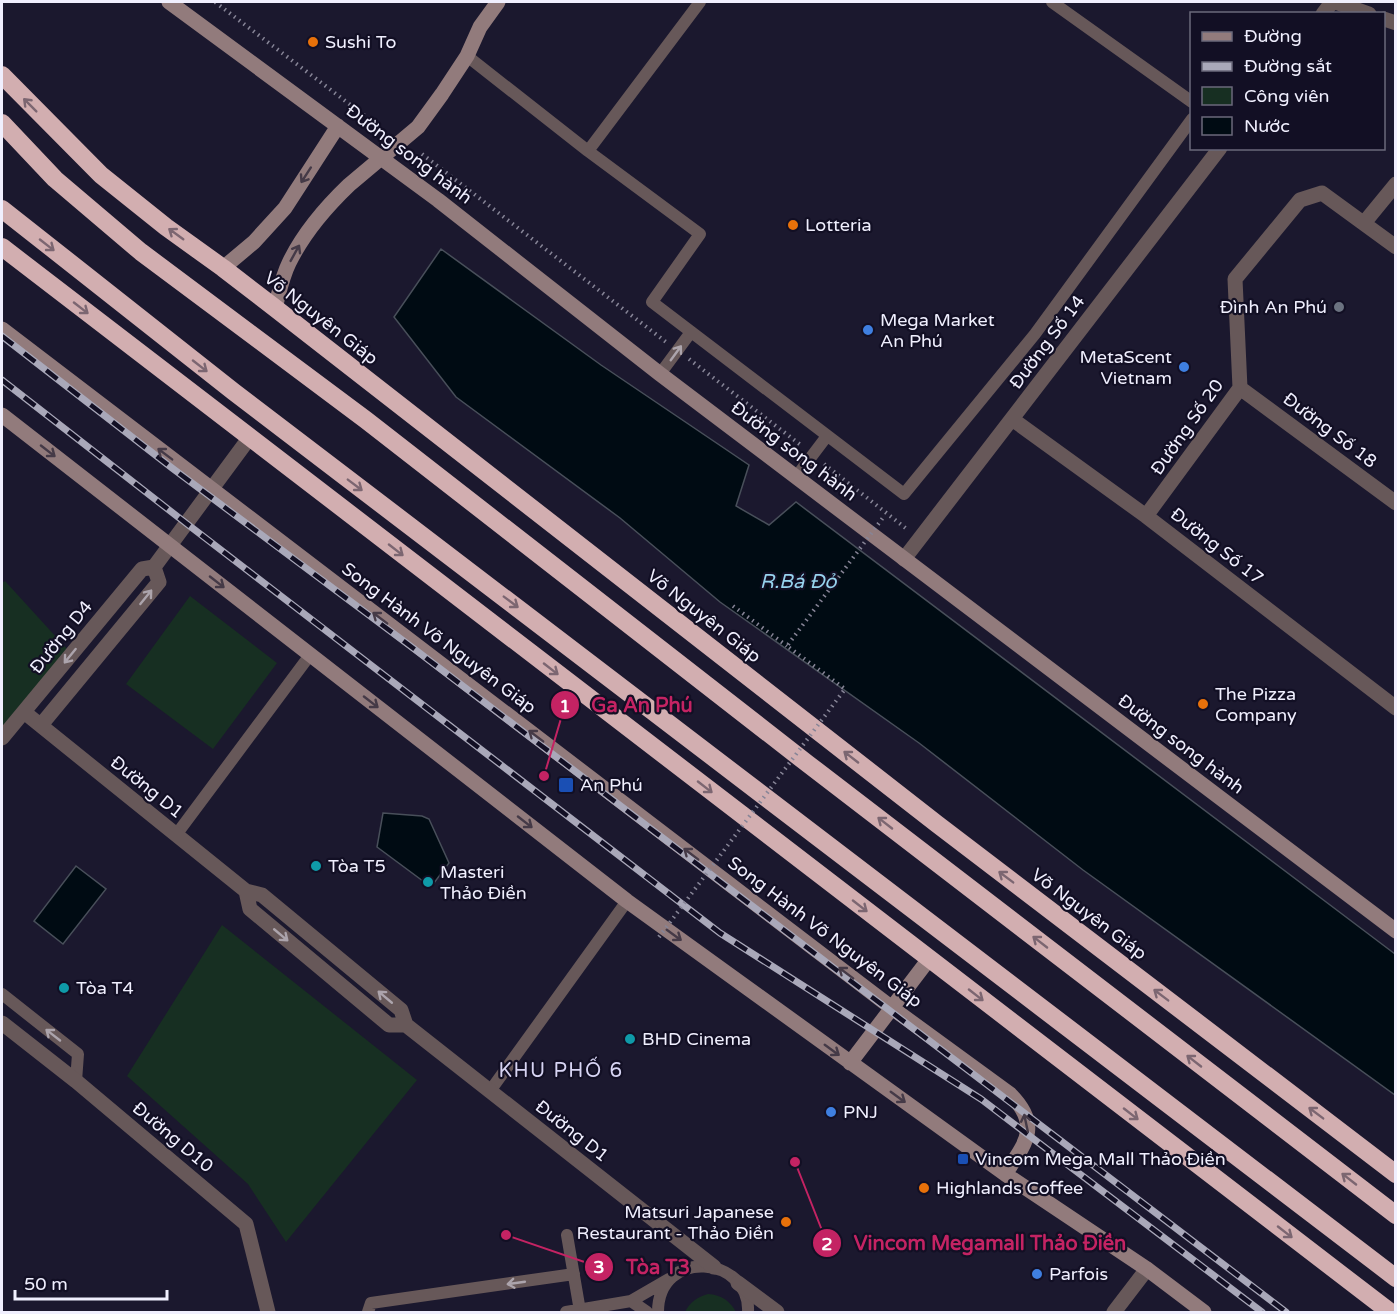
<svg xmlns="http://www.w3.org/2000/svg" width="1397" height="1314" viewBox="0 0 1397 1314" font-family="'Varela Round',sans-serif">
<rect width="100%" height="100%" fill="#1b182e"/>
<!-- green -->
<path fill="#172f22" d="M 5,581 L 68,650 L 2,731 L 2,583 Z
M 190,596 L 277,663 L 213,749 L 126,684 Z
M 222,925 L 417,1080 L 286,1242 L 248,1184 L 127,1076 Z
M 708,1294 C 722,1295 730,1301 736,1312 L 685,1312 C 690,1302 697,1297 708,1294 Z"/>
<!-- water -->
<path fill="#000b13" stroke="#484f5a" stroke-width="1.5" d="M 441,249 L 601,365 L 749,465 L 736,506 L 769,525 L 796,502 L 1395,954 L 1395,1095 L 1083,870 L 919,743 L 720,602 L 620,518 L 456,397 L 394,317 Z
M 383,813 L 422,816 L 429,819 L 449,863 L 431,887 L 377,847 Z
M 76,866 L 106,889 L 63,944 L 34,921 Z"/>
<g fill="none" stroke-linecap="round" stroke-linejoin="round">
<!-- path -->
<path stroke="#878597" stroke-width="4" stroke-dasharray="1.5 4.5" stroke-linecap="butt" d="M 215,2 L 373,122
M 422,154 L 666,342
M 689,359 L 802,446
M 824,464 L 908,530
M 733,606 L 787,646"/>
<!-- lane -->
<path stroke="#675859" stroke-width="12" d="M 1052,2 L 1192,102
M 467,56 L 588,151 L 700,234 L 652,302 L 904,494 L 1035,334 L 1192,119
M 588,151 L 700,2
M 660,374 L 691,332
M 796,477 L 827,436
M 176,835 L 310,655
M 2,994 L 78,1054 L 76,1081
M 490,1091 L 627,901
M 567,1235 L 580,1311
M 368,1312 L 371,1303 L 574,1274
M 566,1312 L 631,1301
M 647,1312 L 631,1301 L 669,1279
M 658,1312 C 658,1247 751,1256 748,1312"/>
<!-- street -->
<path stroke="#675859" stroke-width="15" d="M 1335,2 L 1369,14
M 1323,14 L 1332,2
M 1384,19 L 1396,23
M 1364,223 L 1396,184
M 1240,388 L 1396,503
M 1012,419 L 1146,516 L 1396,708
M 1146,516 L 1240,388 L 1235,279 L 1300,200 L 1322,193 L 1396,247
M 904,559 L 1220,148
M 24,712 L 246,891 L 262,895 L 401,1010 L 406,1025 L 389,1025 L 250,909 L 246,891
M 41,725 L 159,582 L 154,567
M 2,738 L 142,569 L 154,567 L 250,437
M 2,1023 L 76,1081 L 246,1224 L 268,1312
M 406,1025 L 714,1267
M 738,1283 L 777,1312
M 1114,1312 L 1147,1269"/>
<!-- secondary -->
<path stroke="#927b7c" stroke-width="15" d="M 169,2 L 438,200 L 660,374 L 1396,931
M 223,268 L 254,242 L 285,208 L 338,126
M 275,308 C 279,293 282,277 289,263 C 303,234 326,207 349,185 L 418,127 L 442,94 L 467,56 L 480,27 L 498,2
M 2,329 L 892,1008 L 1010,1094 C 1042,1126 1025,1144 1005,1174
M 2,415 L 627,901 L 1005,1174 L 1147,1269 L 1204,1312
M 850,1063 L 929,959"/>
<!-- highway -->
<path stroke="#d2aeb0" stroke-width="18" d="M 2,75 L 101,175 L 166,227 L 223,268 L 275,308 L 937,824 L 1396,1174
M 2,123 L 55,179 L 141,252 L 366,420 L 808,764 L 1396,1215
M 2,209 L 234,392 L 1396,1278
M 2,247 L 1390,1312"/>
<!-- rail casing -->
<g stroke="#a9a8b9" stroke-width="7">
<path id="rail" d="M 2,336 L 172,468 L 413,648 L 1286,1312
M 2,380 L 178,517 L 720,933 L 981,1099 L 1262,1312"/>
</g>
<!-- rail -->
<use href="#rail" stroke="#120f24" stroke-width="4.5" stroke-dasharray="14" stroke-linecap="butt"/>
<!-- path-bridge -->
<path stroke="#878597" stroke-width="4" stroke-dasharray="1.5 4.5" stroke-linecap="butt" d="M 659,937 L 845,689 L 787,646 L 885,515"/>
</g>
<!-- one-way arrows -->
<defs><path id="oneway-shaft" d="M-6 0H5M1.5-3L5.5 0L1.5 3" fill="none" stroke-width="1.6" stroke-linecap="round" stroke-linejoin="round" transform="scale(1.5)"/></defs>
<g stroke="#7c6671">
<use href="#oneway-shaft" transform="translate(30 105) rotate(-135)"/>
<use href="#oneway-shaft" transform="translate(176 234) rotate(-144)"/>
<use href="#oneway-shaft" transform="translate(47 245) rotate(38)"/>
<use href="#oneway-shaft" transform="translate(81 308) rotate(38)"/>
<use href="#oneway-shaft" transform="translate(200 366) rotate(38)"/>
<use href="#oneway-shaft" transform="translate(355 485) rotate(37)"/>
<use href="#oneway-shaft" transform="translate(396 550) rotate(38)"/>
<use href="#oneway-shaft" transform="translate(511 602) rotate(37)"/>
<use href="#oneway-shaft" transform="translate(551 669) rotate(38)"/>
<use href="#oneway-shaft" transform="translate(851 757) rotate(-142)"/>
<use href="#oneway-shaft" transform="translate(705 787) rotate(38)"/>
<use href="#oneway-shaft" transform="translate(885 823) rotate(-142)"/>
<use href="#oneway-shaft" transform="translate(1006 877) rotate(-143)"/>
<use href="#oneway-shaft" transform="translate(860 906) rotate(38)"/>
<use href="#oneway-shaft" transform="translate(1040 942) rotate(-142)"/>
<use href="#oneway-shaft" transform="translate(976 995) rotate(38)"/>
<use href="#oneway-shaft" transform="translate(1161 995) rotate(-143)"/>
<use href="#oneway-shaft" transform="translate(1194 1061) rotate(-142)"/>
<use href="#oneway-shaft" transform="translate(1316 1113) rotate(-143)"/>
<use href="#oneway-shaft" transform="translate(1131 1114) rotate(38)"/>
<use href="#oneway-shaft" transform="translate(1349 1179) rotate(-142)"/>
<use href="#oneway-shaft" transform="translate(1285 1232) rotate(38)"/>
</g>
<g stroke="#453a47">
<use href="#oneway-shaft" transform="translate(306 175) rotate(123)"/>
<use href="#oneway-shaft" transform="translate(295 253) rotate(-61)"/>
<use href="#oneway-shaft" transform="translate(48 451) rotate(38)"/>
<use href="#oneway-shaft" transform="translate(165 454) rotate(-143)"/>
<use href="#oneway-shaft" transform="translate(217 582) rotate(38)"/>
<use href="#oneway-shaft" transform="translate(380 618) rotate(-143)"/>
<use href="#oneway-shaft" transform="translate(371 702) rotate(38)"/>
<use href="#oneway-shaft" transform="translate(536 736) rotate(-143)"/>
<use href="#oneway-shaft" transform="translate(525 822) rotate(38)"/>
<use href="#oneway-shaft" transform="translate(691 854) rotate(-143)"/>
<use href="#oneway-shaft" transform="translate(674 935) rotate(36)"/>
<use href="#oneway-shaft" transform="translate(846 973) rotate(-143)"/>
<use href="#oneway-shaft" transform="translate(832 1050) rotate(36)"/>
<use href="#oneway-shaft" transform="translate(898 1097) rotate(36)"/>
<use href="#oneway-shaft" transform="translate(1026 1123) rotate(-102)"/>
</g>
<g stroke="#aca4ac">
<use href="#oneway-shaft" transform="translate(676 353) rotate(-54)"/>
<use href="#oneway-shaft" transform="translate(146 597) rotate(-51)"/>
<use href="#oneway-shaft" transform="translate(70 656) rotate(129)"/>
<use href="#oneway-shaft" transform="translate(281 935) rotate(40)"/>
<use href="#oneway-shaft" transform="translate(385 997) rotate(-140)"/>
<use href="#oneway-shaft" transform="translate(53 1035) rotate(-142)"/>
<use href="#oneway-shaft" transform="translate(516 1283) rotate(172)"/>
</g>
<!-- markers -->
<g fill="#e8710a" stroke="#120f24" stroke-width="2">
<circle cx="313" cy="42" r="6"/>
<circle cx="793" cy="225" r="6"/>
<circle cx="1203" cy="704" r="6"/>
<circle cx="924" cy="1188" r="6"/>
<circle cx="786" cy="1222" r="6"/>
</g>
<circle fill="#6b7280" stroke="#120f24" stroke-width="2" cx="1339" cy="307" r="6"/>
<g fill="#3f7fe0" stroke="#120f24" stroke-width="2">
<circle cx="868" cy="330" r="6"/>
<circle cx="1184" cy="367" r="6"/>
<circle cx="831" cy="1112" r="6"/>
<circle cx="1037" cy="1274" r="6"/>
</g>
<g fill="#1a4fb4" stroke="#120f24" stroke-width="2">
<rect x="558" y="777" width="16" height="16" rx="3"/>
<rect x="957" y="1153" width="12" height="12" rx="3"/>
</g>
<g fill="#0f9aa8" stroke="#120f24" stroke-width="2">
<circle cx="316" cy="866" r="6"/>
<circle cx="428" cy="882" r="6"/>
<circle cx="64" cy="988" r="6"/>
<circle cx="630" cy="1039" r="6"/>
</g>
<g text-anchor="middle" stroke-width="4.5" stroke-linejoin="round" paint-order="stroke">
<!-- poi labels -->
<g font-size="18" fill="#f0effe" stroke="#120f24" text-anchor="start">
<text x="325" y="48">Sushi To</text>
<text x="805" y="231">Lotteria</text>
<text x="1327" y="313" text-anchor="end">Đình An Phú</text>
<text x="880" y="326">Mega Market<tspan x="880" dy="21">An Phú</tspan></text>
<text x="1172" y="363" text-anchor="end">MetaScent<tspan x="1172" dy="21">Vietnam</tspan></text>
<text x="1215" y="700">The Pizza<tspan x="1215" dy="21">Company</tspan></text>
<text x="580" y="791">An Phú</text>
<text x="328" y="872">Tòa T5</text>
<text x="440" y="878">Masteri<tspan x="440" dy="21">Thảo Điền</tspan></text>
<text x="76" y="994">Tòa T4</text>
<text x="642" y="1045">BHD Cinema</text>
<text x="843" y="1118">PNJ</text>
<text x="975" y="1165">Vincom Mega Mall Thảo Điền</text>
<text x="936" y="1194">Highlands Coffee</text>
<text x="774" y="1218" text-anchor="end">Matsuri Japanese<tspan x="774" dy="21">Restaurant - Thảo Điền</tspan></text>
<text x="1049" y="1280">Parfois</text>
</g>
<!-- street labels -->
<g font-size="18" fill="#f0effe" stroke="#120f24">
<text transform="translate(409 154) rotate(37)" y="6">Đường song hành</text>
<text transform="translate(321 318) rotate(38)" y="6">Võ Nguyên Giáp</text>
<text transform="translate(1047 342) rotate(-53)" y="6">Đường Số 14</text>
<text transform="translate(1187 427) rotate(-55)" y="6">Đường Số 20</text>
<text transform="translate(1330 430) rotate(37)" y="6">Đường Số 18</text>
<text transform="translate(794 451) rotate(37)" y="6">Đường song hành</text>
<text transform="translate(1217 546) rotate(38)" y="6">Đường Số 17</text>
<text transform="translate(704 616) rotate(38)" y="6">Võ Nguyên Giáp</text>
<text transform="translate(61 637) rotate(-51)" y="6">Đường D4</text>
<text transform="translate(439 638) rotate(37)" y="6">Song Hành Võ Nguyên Giáp</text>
<text transform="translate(1181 744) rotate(37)" y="6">Đường song hành</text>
<text transform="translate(147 787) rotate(39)" y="6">Đường D1</text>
<text transform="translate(1089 914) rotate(37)" y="6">Võ Nguyên Giáp</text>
<text transform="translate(825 932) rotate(37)" y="6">Song Hành Võ Nguyên Giáp</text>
<text transform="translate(572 1131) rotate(38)" y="6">Đường D1</text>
<text transform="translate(173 1137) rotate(40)" y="6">Đường D10</text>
</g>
<!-- water labels -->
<g font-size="20" font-style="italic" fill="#97d3ee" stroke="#120f24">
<text x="798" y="588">R.Bá Đỏ</text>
</g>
<!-- neighbourhood labels -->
<g font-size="20" letter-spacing="1.5" fill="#d7d4f3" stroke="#120f24">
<text x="561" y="1077">KHU PHỐ 6</text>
</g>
</g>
<!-- callouts -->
<path fill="none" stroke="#c42363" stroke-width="2" d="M544 776L565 705M795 1162L827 1243M506 1235L599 1267"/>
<g fill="#c42363" stroke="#120f24" stroke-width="2">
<circle cx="544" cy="776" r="6"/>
<circle cx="795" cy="1162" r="6"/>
<circle cx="506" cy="1235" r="6"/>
<circle cx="565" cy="705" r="15"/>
<circle cx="827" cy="1243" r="15"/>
<circle cx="599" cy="1267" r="15"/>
</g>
<g font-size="18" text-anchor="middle" font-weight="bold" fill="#fff">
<text x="565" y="712">1</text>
<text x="827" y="1250">2</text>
<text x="599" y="1273">3</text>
</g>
<g font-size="20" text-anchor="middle" font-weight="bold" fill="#c42363" stroke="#120f24" stroke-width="4.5" stroke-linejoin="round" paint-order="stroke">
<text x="642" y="712">Ga An Phú</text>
<text x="990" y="1250">Vincom Megamall Thảo Điền</text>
<text x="658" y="1274">Tòa T3</text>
</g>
<!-- border -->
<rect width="1397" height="1314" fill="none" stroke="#f0effe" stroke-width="6"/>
<!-- legend -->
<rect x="1190" y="12" width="195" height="138" fill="#120f24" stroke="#6b697b" stroke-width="1.5"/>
<rect x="1202" y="32" width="30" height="9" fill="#927b7c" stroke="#6b697b" stroke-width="1.5"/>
<text x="1244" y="42" font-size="18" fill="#f0effe">Đường</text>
<rect x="1202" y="62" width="30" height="9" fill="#a9a8b9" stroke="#6b697b" stroke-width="1.5"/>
<text x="1244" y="72" font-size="18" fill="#f0effe">Đường sắt</text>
<rect x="1202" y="87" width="30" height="18" fill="#172f22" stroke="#6b697b" stroke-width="1.5"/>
<text x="1244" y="102" font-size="18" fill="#f0effe">Công viên</text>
<rect x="1202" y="117" width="30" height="18" fill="#000b13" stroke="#6b697b" stroke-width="1.5"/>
<text x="1244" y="132" font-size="18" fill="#f0effe">Nước</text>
<!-- scale -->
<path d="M15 1290v9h152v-9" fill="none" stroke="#f0effe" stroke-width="3"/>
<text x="24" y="1290" font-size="18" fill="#f0effe" stroke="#120f24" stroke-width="4.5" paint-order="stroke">50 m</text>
</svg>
